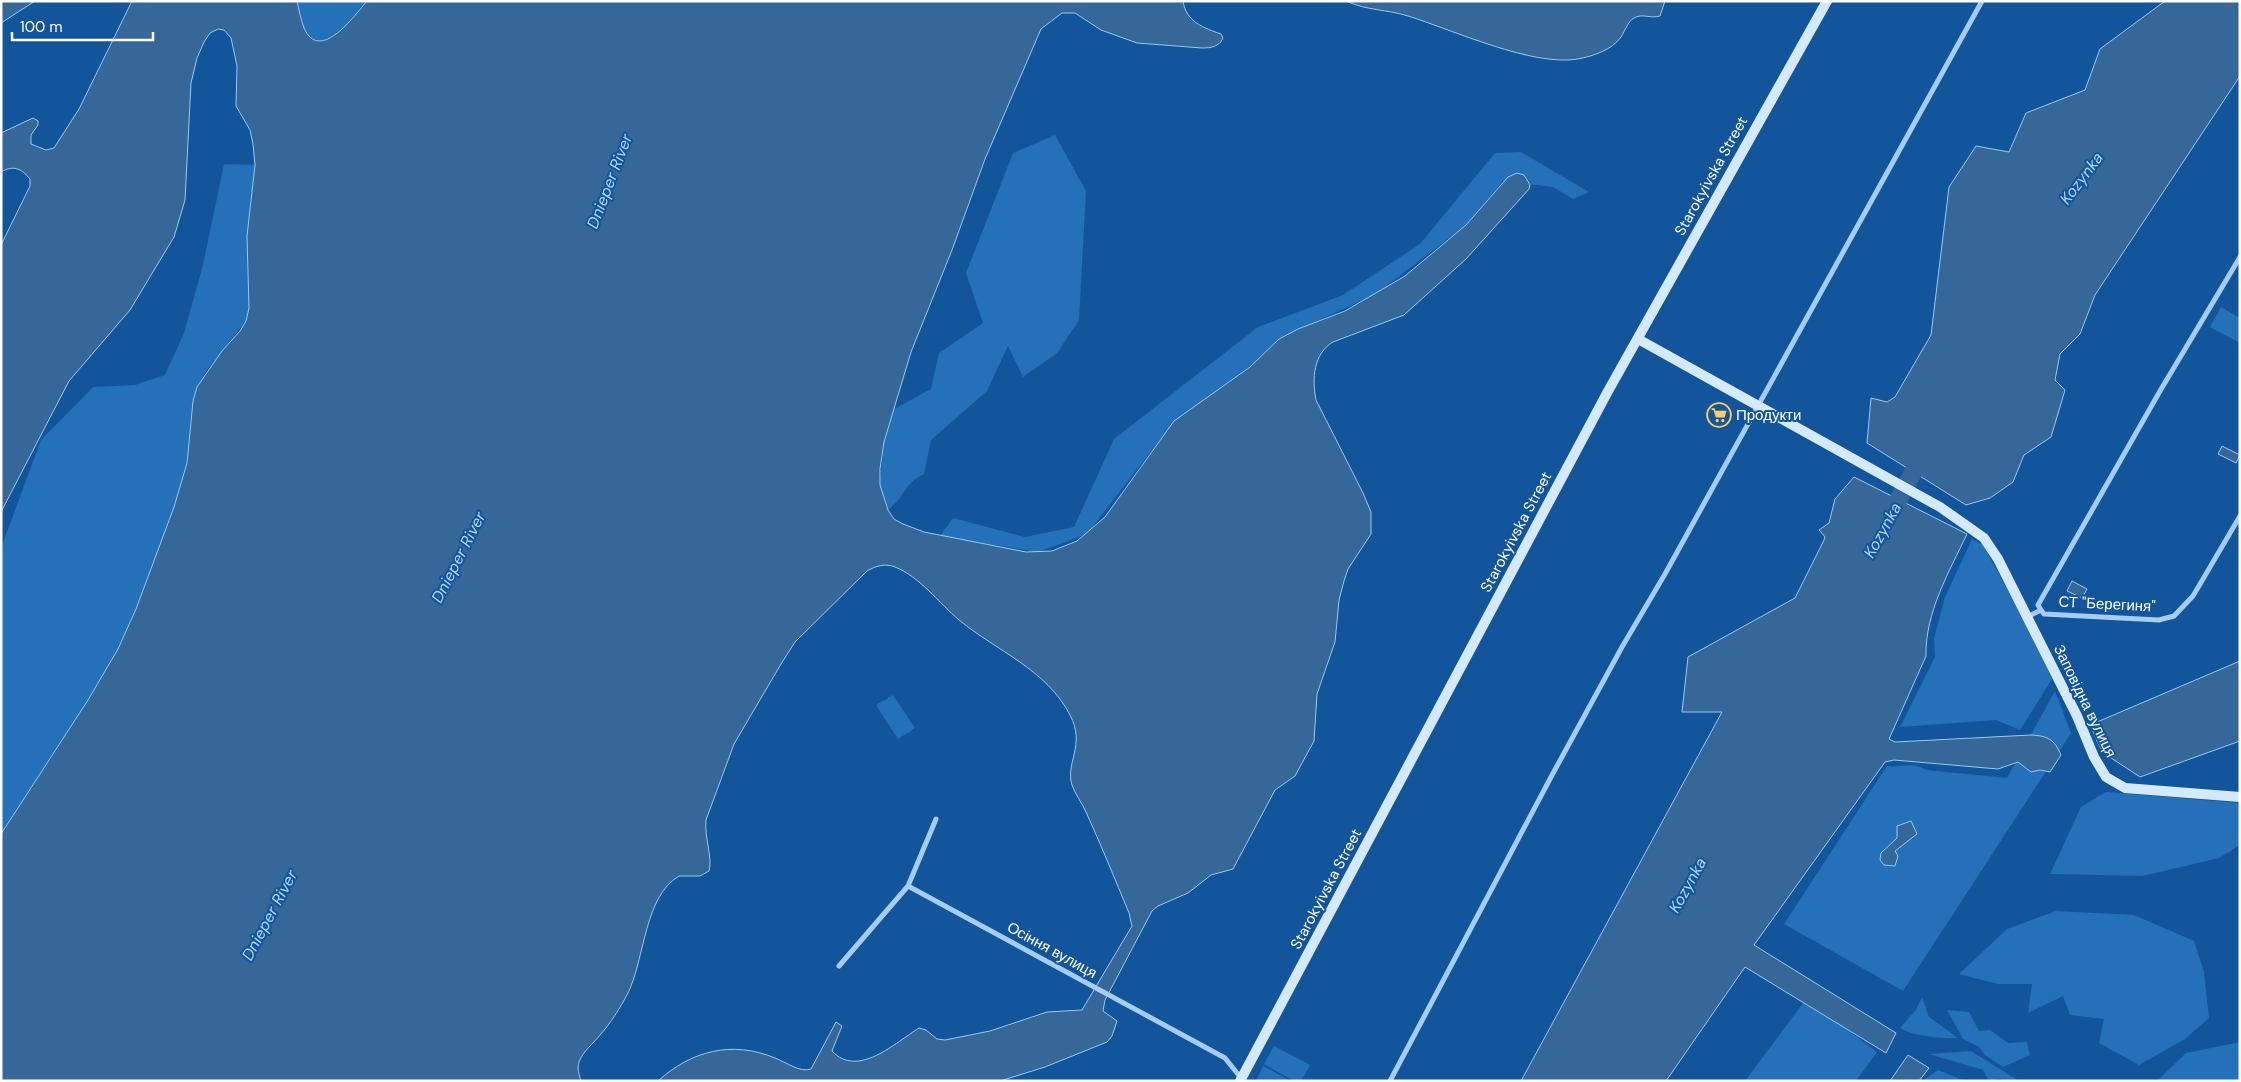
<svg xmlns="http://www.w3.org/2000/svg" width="2241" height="1082" viewBox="0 0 2241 1082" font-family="'DM Sans',sans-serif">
<rect width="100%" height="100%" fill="#12559b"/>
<!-- green -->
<path fill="#2470b9" d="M 297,1 L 367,1 C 355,15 320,64 304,28 C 301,20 299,10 297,1 Z
M 1055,135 L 1086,191 L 1079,320 L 1057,353 L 1023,377 L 1008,346 L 987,391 L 931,440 L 924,474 C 903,484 906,496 888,510 L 880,485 L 884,442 L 894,409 L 931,389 L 939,353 L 983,323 L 966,273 L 1013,153 Z
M 1521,152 L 1589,192 L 1573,199 L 1553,187 L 1503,181 L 1466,225 L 1376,294 L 1284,336 L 1257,361 L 1169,428 L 1087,534 L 1038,552 L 940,536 L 953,518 L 1025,537 L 1074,527 L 1114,439 L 1258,327 L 1343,295 L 1420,244 L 1495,153 Z
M 224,164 L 255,165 L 247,236 L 249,308 L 246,321 L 207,370 L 197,387 L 191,415 L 187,463 L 174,507 L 136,609 L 118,649 L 88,700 L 1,834 L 1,548 L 41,440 L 93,387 L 135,385 L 165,375 L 184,333 L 203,265 Z
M 2221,307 L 2240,318 L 2240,343 L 2210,327 Z
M 1972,539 L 1983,545 L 2028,627 L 2052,679 L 2020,730 L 1996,720 L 1900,727 L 1935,657 L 1934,638 L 1945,597 Z
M 2055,691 L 2071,733 L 1903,991 L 1784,924 L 1887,766 C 1904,768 1911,761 1926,770 L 2007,778 Z
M 893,695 L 915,728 L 898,739 L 876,705 Z
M 2106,792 L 2240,803 L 2240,845 L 2219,858 L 2143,876 L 2050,874 L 2081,807 Z
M 2056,911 L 2134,915 L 2194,941 L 2204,972 L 2209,1018 L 2185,1039 L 2139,1065 L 2099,1043 L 2104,1019 L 2070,1015 L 2063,996 L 2028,1013 L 2032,984 L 1998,984 L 1959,974 L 2007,929 Z
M 1922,997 L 1929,1017 L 1958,1038 C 1943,1039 1911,1036 1900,1028 L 1916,1010 Z
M 1806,999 L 1877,1052 L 1856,1081 L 1745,1081 Z
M 1947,1010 L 1969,1012 L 1979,1031 L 1990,1030 L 2008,1043 L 2027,1042 L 2030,1055 L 2003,1067 L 1985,1055 L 1979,1047 L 1963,1039 Z
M 2240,1042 L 2240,1081 L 2157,1081 L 2186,1053 Z
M 1274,1046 L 1310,1065 L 1301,1081 L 1294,1081 L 1264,1064 Z
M 1971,1051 L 2019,1081 L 2003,1081 L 2001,1079 L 1989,1081 L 1983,1070 L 1929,1054 Z
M 1263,1066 L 1291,1081 L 1256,1081 Z
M 1938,1070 L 1965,1081 L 1922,1081 Z"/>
<!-- water -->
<path fill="#366799" stroke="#97c9f7" d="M 1,1 L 35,1 L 1,23 Z
M 132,1 L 297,1 C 299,10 301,20 304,28 C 320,64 355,15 367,1 L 1183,1 C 1186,22 1204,28 1221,34 L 1223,38 C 1219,47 1211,48 1202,48 L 1137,43 L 1101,30 L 1075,13 L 1062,13 L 1041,29 L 985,159 L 952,250 L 911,352 L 884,442 L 880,469 L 880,485 L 888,510 L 894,519 L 903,524 L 924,532 L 1026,552 L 1052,551 L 1077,541 L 1105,517 L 1174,421 L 1250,367 L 1279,339 L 1298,329 L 1345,311 L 1405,276 L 1466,225 L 1508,177 L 1517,173 L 1524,175 L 1530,185 L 1529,189 L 1466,259 L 1404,315 L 1333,342 C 1313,354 1312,379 1316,400 L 1363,493 L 1371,512 L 1371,534 L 1348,569 L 1344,581 L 1339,600 L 1335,642 L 1317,694 L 1314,741 L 1295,776 L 1275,790 L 1233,869 L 1211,875 L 1188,893 L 1158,906 L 1152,911 L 1105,1000 L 1103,1011 L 1117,1021 L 1112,1036 L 1107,1042 L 1045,1067 L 1000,1081 L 658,1081 C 691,1051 732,1040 775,1058 C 786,1062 800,1073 811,1069 L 836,1022 L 842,1026 L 832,1051 C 858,1079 896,1042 919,1028 L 926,1030 L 937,1039 L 945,1040 L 990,1031 L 1047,1012 L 1082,1010 L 1132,926 L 1129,913 C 1115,879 1101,845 1086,812 C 1082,803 1075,794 1072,785 C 1065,763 1086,745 1070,715 C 1047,670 997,651 959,620 C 940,604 919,576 895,567 C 886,563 875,566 867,571 L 795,642 L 781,664 L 734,744 L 706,820 C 704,836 713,859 709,871 L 700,876 L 679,876 C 644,897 645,958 628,993 C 620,1008 611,1023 600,1035 C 593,1044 583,1051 579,1062 C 577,1069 579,1074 581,1081 L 1,1081 L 1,834 L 88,700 L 118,649 L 136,609 L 174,507 L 187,463 L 193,401 L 197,387 L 222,351 L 240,331 L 246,321 L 249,308 L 247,236 L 255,165 L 253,144 L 250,130 L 236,106 L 237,66 L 231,38 L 224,30 L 218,29 L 210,33 L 204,42 L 197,58 L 191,83 L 185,200 L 174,237 L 130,310 L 69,381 L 1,512 L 1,245 L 30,186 L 30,179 C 21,168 13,165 1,172 L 1,133 L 33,118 L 38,121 L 38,125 L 31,135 L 31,144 L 46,150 L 54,148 L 79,109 Z
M 1346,1 L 1665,1 L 1660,16 C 1651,19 1642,13 1634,18 C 1628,21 1625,31 1621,37 C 1612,50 1593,56 1578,59 C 1533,67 1453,30 1408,16 C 1386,9 1368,11 1346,1 Z
M 2165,1 L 2240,1 L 2240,76 L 2095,295 L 2080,334 L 2060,354 L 2055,380 L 2065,390 L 2051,437 L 2024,455 L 2013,482 L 1990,498 L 1966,505 L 1867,443 L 1871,398 L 1887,402 L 1895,397 L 1931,335 L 1949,187 L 1976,146 L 2009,152 L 2026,113 L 2085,90 L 2100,49 Z
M 2222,446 L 2240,455 L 2236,463 L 2218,454 Z
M 1854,477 L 1967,534 C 1949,572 1925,613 1926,656 L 1889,739 L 1895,742 L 2031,735 C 2048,736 2054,739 2061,755 L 2050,772 L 2040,770 L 2031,772 L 2018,762 L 1998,769 L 1894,760 L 1885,762 L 1754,945 L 1896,1033 L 1886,1053 L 1745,967 L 1666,1081 L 1521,1081 L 1722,712 L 1682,712 L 1688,657 L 1795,598 L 1824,540 L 1825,537 L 1819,530 L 1829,523 L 1835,499 Z
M 2072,581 L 2087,589 L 2082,598 L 2067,591 Z
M 2240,661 L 2240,741 L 2140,777 L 2102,752 L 2090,725 Z
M 1911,821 L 1917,834 L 1895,851 L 1898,856 L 1895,866 L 1884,865 L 1880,860 L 1881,853 L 1897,838 L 1897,826 Z
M 1908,1055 L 1929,1068 L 1919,1081 L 1890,1081 Z"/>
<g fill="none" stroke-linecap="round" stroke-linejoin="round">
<!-- river -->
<path stroke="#366799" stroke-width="18" d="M 1888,519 L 1924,452"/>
<!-- street -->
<path stroke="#a5cdf4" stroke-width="5" d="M 2041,610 L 2044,614 L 2159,620 L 2174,616 L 2193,596 L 2240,516
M 2027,617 L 2041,610 L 2038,605 L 2160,391 L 2240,257
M 936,819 L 908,886 L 1225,1058 L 1241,1078
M 839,966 L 908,886
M 1390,1081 L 1551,777 L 1622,647 L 1665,574 L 1982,1"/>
<!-- secondary -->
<path stroke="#d5e9fd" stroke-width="10" d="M 1638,339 L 1940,507 L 1984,538 L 1998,559 L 2077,716 L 2094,757 L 2106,777 L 2125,788 L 2240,797
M 1240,1081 L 1607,393 L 1827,1"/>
</g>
<!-- icons -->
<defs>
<g id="supermarket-ring" transform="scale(1.25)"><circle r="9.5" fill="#12559b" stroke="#ffcb68" stroke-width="1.5"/><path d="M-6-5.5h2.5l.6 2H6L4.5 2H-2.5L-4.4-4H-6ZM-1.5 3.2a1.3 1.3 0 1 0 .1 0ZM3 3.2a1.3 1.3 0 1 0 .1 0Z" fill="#ffcb68"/></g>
</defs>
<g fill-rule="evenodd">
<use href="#supermarket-ring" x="1719" y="415"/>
</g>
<g text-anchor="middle" stroke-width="4" stroke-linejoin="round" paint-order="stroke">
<!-- street labels -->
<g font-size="15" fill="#fff" stroke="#12559b">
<text transform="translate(1711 176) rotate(-61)" y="5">Starokyivska Street</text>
<text transform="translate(1516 532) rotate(-62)" y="5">Starokyivska Street</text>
<text transform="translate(2107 604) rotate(3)" y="5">СТ "Берегиня"</text>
<text transform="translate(2085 701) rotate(64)" y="5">Заповідна вулиця</text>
<text transform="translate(1326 889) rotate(-62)" y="5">Starokyivska Street</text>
<text transform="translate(1052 950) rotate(29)" y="5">Осіння вулиця</text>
</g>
<!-- poi labels -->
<g font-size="15" fill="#fff" stroke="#12559b" text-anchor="start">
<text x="1736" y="420">Продукти</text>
</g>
<!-- water labels -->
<g font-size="16" font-style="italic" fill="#b2d7fa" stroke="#12559b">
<text transform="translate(2081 178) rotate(-53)" y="6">Kozynka</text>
<text transform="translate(609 181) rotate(-69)" y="6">Dnieper River</text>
<text transform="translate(1882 530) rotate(-61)" y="6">Kozynka</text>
<text transform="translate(458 557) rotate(-63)" y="6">Dnieper River</text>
<text transform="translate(1687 885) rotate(-61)" y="6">Kozynka</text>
<text transform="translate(269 915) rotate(-62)" y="6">Dnieper River</text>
</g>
</g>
<!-- border -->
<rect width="2241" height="1082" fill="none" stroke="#ffffff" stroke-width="5"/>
<!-- scale -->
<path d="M12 32v8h141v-8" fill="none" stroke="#ffffff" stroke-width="2.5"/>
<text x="20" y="32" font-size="15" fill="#ffffff" stroke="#12559b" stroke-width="4" paint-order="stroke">100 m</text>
</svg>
